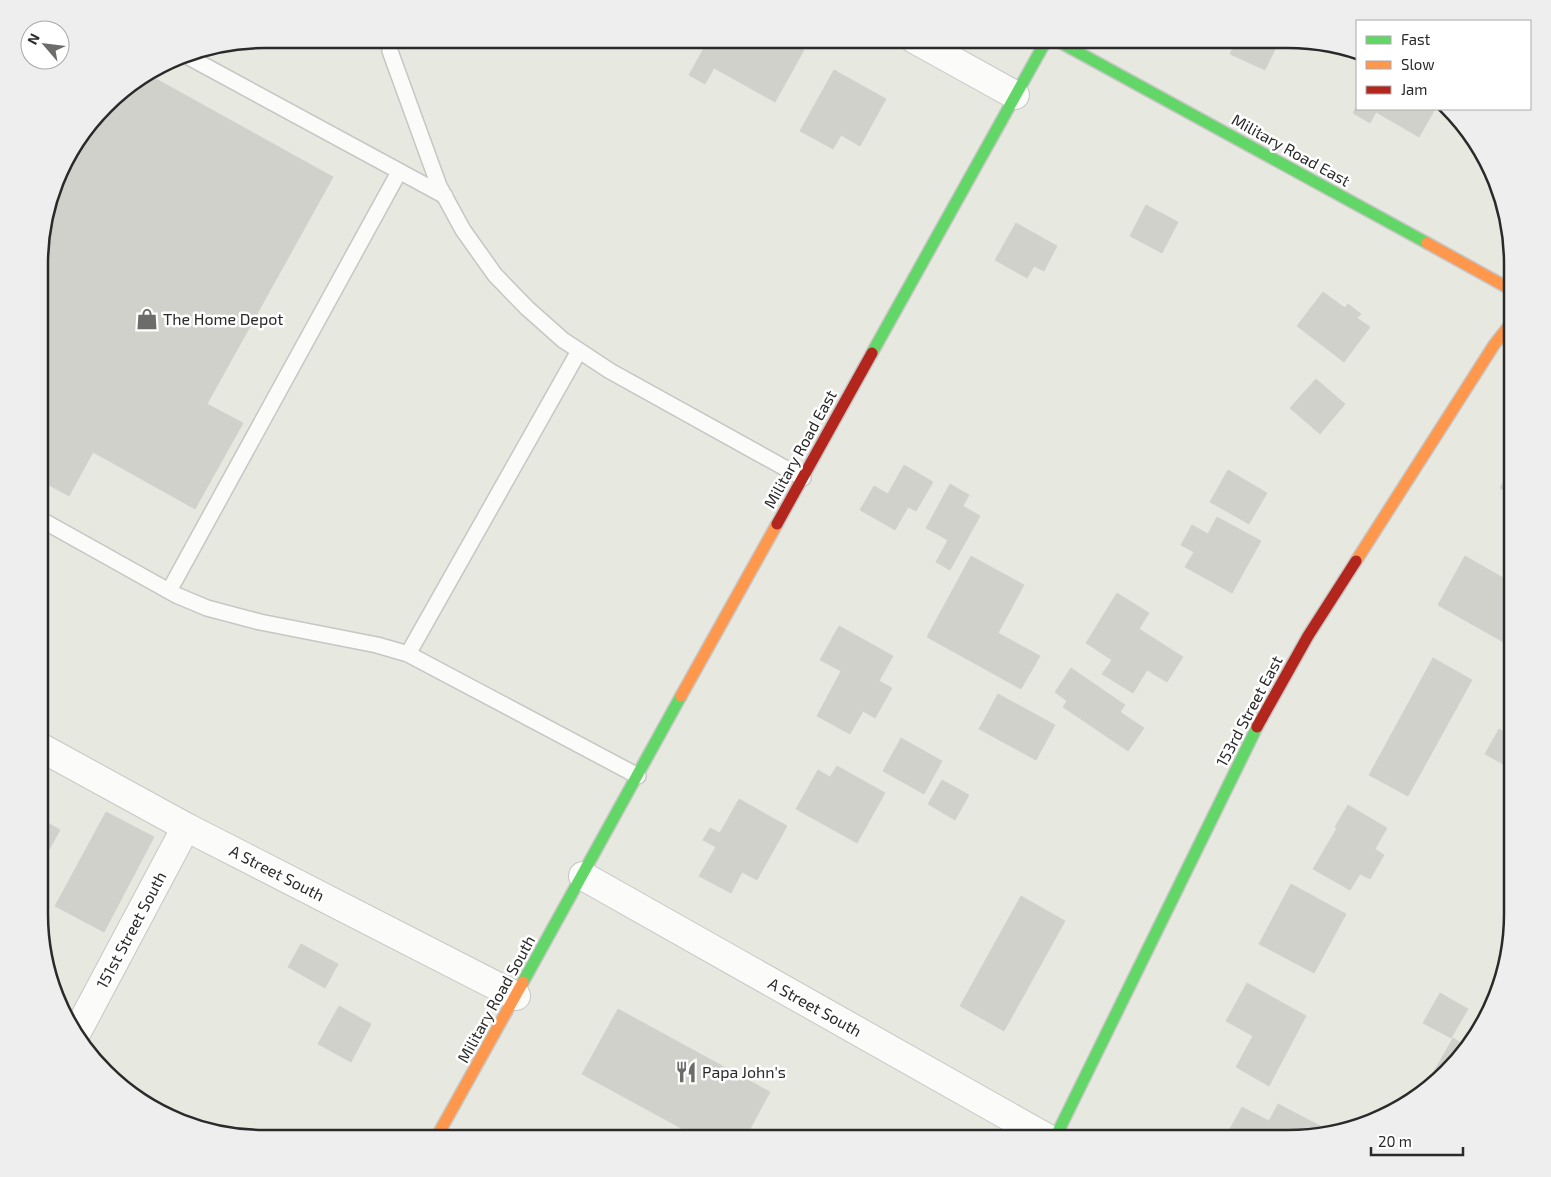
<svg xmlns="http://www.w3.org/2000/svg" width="1551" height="1177" viewBox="0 0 1551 1177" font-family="'Exo 2',sans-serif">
<rect width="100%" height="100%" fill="#e7e8e0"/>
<!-- building -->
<path fill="#d0d1cb" stroke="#d2d3cc" d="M 709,39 L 751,39 L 764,46 L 768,39 L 784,39 L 804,50 L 775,102 L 714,68 L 705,84 L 689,75 Z
M 1226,39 L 1280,39 L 1265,70 L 1230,54 L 1235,44 Z
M 834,70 L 886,99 L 860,146 L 841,135 L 833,149 L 800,131 Z
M 149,75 L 333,177 L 207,404 L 243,423 L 195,509 L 93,452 L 69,496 L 40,480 L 41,234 L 69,152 L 116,94 Z
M 1357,106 L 1357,109 L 1435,109 L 1419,137 L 1376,112 L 1370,123 L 1353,113 Z
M 1146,205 L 1178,222 L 1162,253 L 1130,236 Z
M 1016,223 L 1057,246 L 1044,271 L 1034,266 L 1027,278 L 995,260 Z
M 1323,292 L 1345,308 L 1348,304 L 1361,314 L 1357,318 L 1370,327 L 1344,362 L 1297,326 Z
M 1316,379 L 1345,404 L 1320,434 L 1290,408 Z
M 904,465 L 933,482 L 916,511 L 908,507 L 895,530 L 860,510 L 874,486 L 888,494 Z
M 1512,466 L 1512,495 L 1500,488 Z
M 1228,470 L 1267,493 L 1249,524 L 1210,502 Z
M 950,484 L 969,495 L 963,506 L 980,516 L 950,570 L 936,562 L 948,540 L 926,528 Z
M 1217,517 L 1261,541 L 1232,593 L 1185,567 L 1194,552 L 1181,545 L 1192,525 L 1208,534 Z
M 971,556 L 1024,585 L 998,633 L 1040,656 L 1021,689 L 927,637 Z
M 1465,556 L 1512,583 L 1512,647 L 1438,605 Z
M 1117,593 L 1149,613 L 1139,629 L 1183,657 L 1167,682 L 1147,670 L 1133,693 L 1102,674 L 1112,660 L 1086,643 Z
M 839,626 L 893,656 L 879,681 L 892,688 L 875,718 L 863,711 L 850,734 L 817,716 L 841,671 L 820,660 Z
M 1433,658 L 1472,680 L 1408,796 L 1369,775 Z
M 1071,668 L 1125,705 L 1120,712 L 1144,728 L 1128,751 L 1063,707 L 1067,701 L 1055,692 Z
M 998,694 L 1055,725 L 1036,760 L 979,729 Z
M 1499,729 L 1511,736 L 1512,734 L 1512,769 L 1485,754 Z
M 901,738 L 942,761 L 924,794 L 883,771 Z
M 837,766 L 885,793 L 857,843 L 796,809 L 818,770 L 830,777 Z
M 942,780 L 969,795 L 955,820 L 928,804 Z
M 739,799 L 787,826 L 757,880 L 742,872 L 731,893 L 699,876 L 716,847 L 703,840 L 710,828 L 720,833 Z
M 1348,805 L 1387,828 L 1375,849 L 1384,855 L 1370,879 L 1360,874 L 1350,890 L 1313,869 L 1337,828 L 1335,827 Z
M 106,812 L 154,837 L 104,932 L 55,906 Z
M 39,818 L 60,830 L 39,867 Z
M 1291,884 L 1346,914 L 1314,973 L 1259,944 Z
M 1021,896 L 1065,921 L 1004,1031 L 960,1006 Z
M 301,944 L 338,964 L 325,988 L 288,967 Z
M 1247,983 L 1306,1016 L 1269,1086 L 1236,1067 L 1253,1036 L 1226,1021 Z
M 1440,993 L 1468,1009 L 1451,1038 L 1423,1023 Z
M 339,1006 L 371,1024 L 351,1062 L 318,1044 Z
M 618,1009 L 770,1092 L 745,1138 L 699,1138 L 582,1074 Z
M 1453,1038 L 1466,1046 L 1457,1061 L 1436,1077 L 1432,1075 Z
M 1278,1104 L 1326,1129 L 1287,1138 L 1225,1138 L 1242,1107 L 1269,1121 Z"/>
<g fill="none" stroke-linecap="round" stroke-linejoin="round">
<!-- lane casing -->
<g stroke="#c6c6c5" stroke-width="18">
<path id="lane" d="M 390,51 L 439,186 L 463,230 L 495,275 L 527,308 L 563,340 L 610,371 L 803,478
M 185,55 L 445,196
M 40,519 L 176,595 L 207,608 L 260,622 L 377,645 L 408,654 L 638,776
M 169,591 L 399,172
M 408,654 L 579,351"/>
</g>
<!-- street casing -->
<g stroke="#c6c6c5" stroke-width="30">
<path id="street" d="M 914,39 L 1015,95
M 40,747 L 186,827 L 516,996
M 583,876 L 1047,1138
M 77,1032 L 186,827"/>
</g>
<!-- fast casing -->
<g stroke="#c6c6c5" stroke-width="14">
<path id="fast" d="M 1054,39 L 1427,243
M 872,353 L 1047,39
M 523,982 L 681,696
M 1055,1138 L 1257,727"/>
</g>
<!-- slow casing -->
<g stroke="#c6c6c5" stroke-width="14">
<path id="slow" d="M 1427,243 L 1512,290
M 1356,561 L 1494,345 L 1512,322
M 681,696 L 777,524
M 436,1138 L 523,982"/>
</g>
<!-- jam casing -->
<g stroke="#c6c6c5" stroke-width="14">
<path id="jam" d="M 777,524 L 872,353
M 1257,727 L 1308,636 L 1356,561"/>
</g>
<!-- lane -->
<use href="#lane" stroke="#fbfcfa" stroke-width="15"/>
<!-- street -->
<use href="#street" stroke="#fbfcfa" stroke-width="28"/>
<!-- fast -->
<use href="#fast" stroke="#63d668" stroke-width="11"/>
<!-- slow -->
<use href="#slow" stroke="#ff974d" stroke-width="11"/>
<!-- jam -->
<use href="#jam" stroke="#b3261e" stroke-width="11"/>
</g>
<!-- icons -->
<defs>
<g id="shop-bare" transform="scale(1.725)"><path d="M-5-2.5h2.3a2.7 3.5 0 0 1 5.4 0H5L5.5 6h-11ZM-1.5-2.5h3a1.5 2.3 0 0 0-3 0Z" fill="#6c6c6a" stroke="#fff" stroke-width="2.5" paint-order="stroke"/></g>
<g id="restaurant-bare" transform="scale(1.725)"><path d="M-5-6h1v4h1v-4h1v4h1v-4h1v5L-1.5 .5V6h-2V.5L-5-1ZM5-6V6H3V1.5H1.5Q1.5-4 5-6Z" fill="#6c6c6a" stroke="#fff" stroke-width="2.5" paint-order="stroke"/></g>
</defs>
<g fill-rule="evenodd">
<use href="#shop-bare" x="147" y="319"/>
<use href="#restaurant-bare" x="686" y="1072"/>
</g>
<g text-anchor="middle" stroke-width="5" stroke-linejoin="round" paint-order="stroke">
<!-- street labels -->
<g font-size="16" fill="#2a2a2a" stroke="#fff">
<text transform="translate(1291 150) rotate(29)" y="6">Military Road East</text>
<text transform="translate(800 449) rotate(-61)" y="6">Military Road East</text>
<text transform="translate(1249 711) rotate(-62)" y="6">153rd Street East</text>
<text transform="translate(277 873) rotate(27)" y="6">A Street South</text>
<text transform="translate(131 930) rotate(-62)" y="6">151st Street South</text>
<text transform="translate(496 999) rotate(-61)" y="6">Military Road South</text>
<text transform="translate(815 1007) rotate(29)" y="6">A Street South</text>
</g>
<!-- poi labels -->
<g font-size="16" fill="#2a2a2a" stroke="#fff" text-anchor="start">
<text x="163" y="325">The Home Depot</text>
<text x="702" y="1078">Papa John's</text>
</g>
</g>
<!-- crop -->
<path d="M0 0H1551V1177H0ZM264 48H1288A216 216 0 0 1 1504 264V914A216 216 0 0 1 1288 1130H264A216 216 0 0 1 48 914V264A216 216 0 0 1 264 48Z" fill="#eee" fill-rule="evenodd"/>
<path fill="none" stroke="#2a2a2a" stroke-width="2.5" d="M264 48H1288A216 216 0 0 1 1504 264V914A216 216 0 0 1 1288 1130H264A216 216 0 0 1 48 914V264A216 216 0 0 1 264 48Z"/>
<!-- legend -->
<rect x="1356" y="20" width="175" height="90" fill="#ffffff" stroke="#aaaaaa"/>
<rect x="1366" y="36" width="25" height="8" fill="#63d668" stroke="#aaaaaa"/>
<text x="1401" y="45" font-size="15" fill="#2a2a2a">Fast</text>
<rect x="1366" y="61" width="25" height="8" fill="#ff974d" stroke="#aaaaaa"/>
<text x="1401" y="70" font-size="15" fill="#2a2a2a">Slow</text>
<rect x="1366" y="86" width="25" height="8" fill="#b3261e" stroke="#aaaaaa"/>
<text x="1401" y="95" font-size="15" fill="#2a2a2a">Jam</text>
<!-- north arrow -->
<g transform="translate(45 45) rotate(298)"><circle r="24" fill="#ffffff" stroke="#aaaaaa"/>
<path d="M0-4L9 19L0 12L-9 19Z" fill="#6c6c6a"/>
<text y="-8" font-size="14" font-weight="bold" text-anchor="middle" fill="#2a2a2a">N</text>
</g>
<!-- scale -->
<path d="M1371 1147v8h92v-8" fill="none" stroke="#2a2a2a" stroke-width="2.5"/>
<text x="1378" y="1147" font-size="15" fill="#2a2a2a" stroke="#ffffff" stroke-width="4" paint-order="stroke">20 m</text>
</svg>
